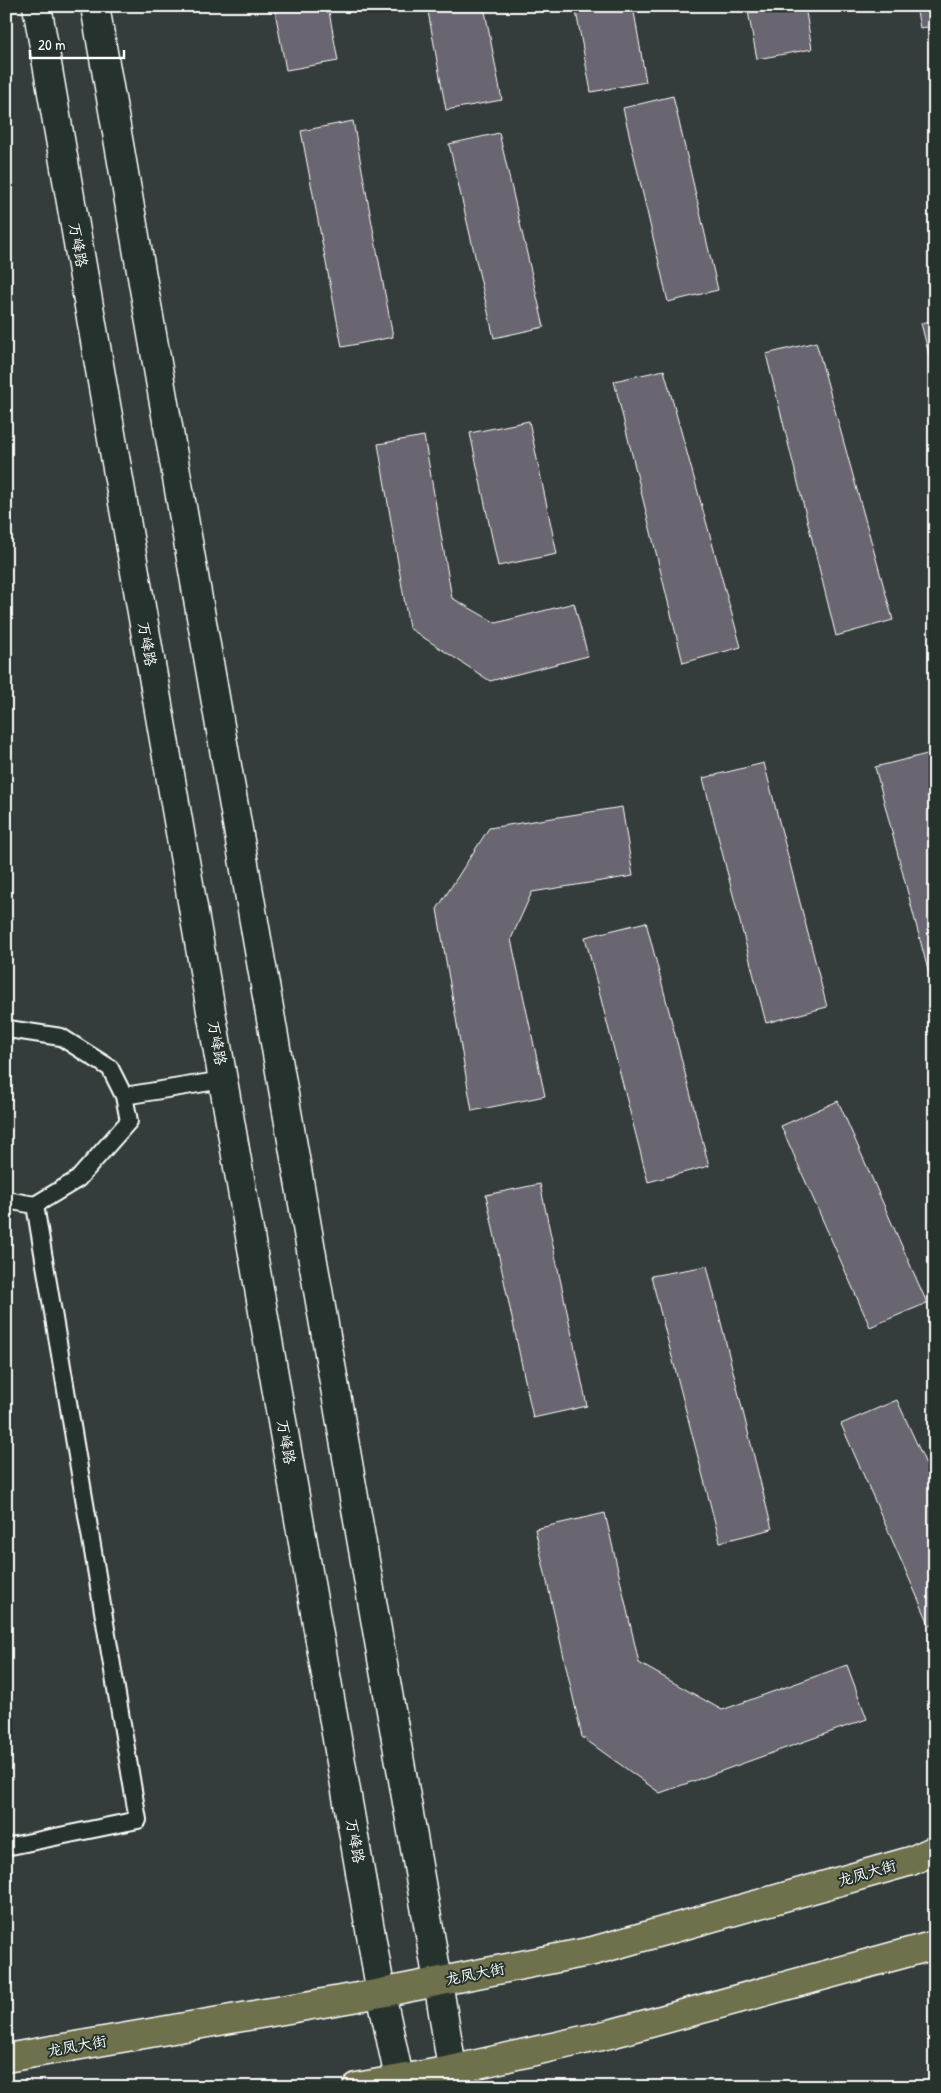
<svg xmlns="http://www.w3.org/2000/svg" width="941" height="2093" viewBox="0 0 941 2093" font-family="'Patrick Hand','LXGW WenKai TC',sans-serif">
<rect width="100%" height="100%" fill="#343d3b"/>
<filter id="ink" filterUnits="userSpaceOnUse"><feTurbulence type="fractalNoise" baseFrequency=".02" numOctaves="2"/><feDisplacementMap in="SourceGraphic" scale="10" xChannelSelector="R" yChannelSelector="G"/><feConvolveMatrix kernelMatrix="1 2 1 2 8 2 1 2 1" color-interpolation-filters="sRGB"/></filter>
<g filter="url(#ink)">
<!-- building -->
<path fill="#6b6671" stroke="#fff" d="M 274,6 L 328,6 L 338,61 L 286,70 Z
M 427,6 L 484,6 L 502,100 L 446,110 Z
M 575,6 L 633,6 L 646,82 L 591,92 Z
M 747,6 L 805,6 L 812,49 L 757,59 Z
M 916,6 L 935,6 L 935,26 L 920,28 Z
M 673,96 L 718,290 L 668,302 L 623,108 Z
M 353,121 L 393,337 L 342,347 L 301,131 Z
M 499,133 L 544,327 L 494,338 L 449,144 Z
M 935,320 L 935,379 L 921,323 Z
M 816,342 L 893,620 L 836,636 L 766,354 Z
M 664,370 L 741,647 L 683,663 L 614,381 Z
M 529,421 L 557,554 L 498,566 L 470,433 Z
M 424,436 L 452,598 L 496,623 L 574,603 L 588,656 L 490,681 L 409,628 L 378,444 Z
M 935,752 L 935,997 L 875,767 Z
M 764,763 L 827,1007 L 766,1023 L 703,778 Z
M 622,807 L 633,876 L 532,892 L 511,939 L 545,1096 L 472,1111 L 437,909 L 489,828 Z
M 646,922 L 709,1166 L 648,1182 L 585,937 Z
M 838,1101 L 927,1303 L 870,1327 L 781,1126 Z
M 540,1184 L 587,1406 L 533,1418 L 486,1195 Z
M 707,1266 L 772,1529 L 720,1542 L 651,1276 Z
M 897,1400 L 935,1484 L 935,1624 L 930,1626 L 841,1424 Z
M 605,1513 L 639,1663 L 722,1710 L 847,1665 L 867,1719 L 660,1793 L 582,1737 L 535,1529 Z"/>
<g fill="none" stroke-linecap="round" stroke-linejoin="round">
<!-- service casing -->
<g stroke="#fff" stroke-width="20">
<path id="service" d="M 6,1030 L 8,1029 L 61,1037 L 110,1068 L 124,1096 L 129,1121 L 78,1179 L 35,1205 L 138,1820 L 6,1847
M 124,1096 L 223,1080
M 6,1200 L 35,1205"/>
</g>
<!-- secondary casing -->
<g stroke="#fff" stroke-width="31">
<path id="secondary" d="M 37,6 L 381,1993 L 401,2087
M 95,6 L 438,1981 L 455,2087"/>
</g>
<!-- primary casing -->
<g stroke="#fff" stroke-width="31">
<path id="primary" d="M 6,2058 L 381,1993 L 593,1951 L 911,1861 L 935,1850
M 357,2087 L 451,2070 L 610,2034 L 935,1945"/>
</g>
<!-- service -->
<use href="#service" stroke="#26332d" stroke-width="16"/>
<!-- secondary -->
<use href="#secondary" stroke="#26332d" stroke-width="28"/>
<!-- primary -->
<use href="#primary" stroke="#6e714b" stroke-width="28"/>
</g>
</g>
<g text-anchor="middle" stroke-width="4" stroke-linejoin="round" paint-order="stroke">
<!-- street labels -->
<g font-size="15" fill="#fff" stroke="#26332d">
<text transform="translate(78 245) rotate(80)" y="5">万峰路</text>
<text transform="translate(147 644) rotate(80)" y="5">万峰路</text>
<text transform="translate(217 1043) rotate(80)" y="5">万峰路</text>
<text transform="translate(286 1442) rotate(80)" y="5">万峰路</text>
<text transform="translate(355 1841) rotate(80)" y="5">万峰路</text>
<text transform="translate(867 1873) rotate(-16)" y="5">龙凤大街</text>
<text transform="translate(475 1974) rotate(-11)" y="5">龙凤大街</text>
<text transform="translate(77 2046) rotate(-10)" y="5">龙凤大街</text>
</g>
</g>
<!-- margin -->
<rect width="941" height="2093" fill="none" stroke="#26332d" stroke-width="25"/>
<rect x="12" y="12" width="916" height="2068" fill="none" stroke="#fff" stroke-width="2" filter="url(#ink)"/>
<!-- scale -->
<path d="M30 50v8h94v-8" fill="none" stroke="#ffffff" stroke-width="2.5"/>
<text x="38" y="50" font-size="15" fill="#ffffff" stroke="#26332d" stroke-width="4" paint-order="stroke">20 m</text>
</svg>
